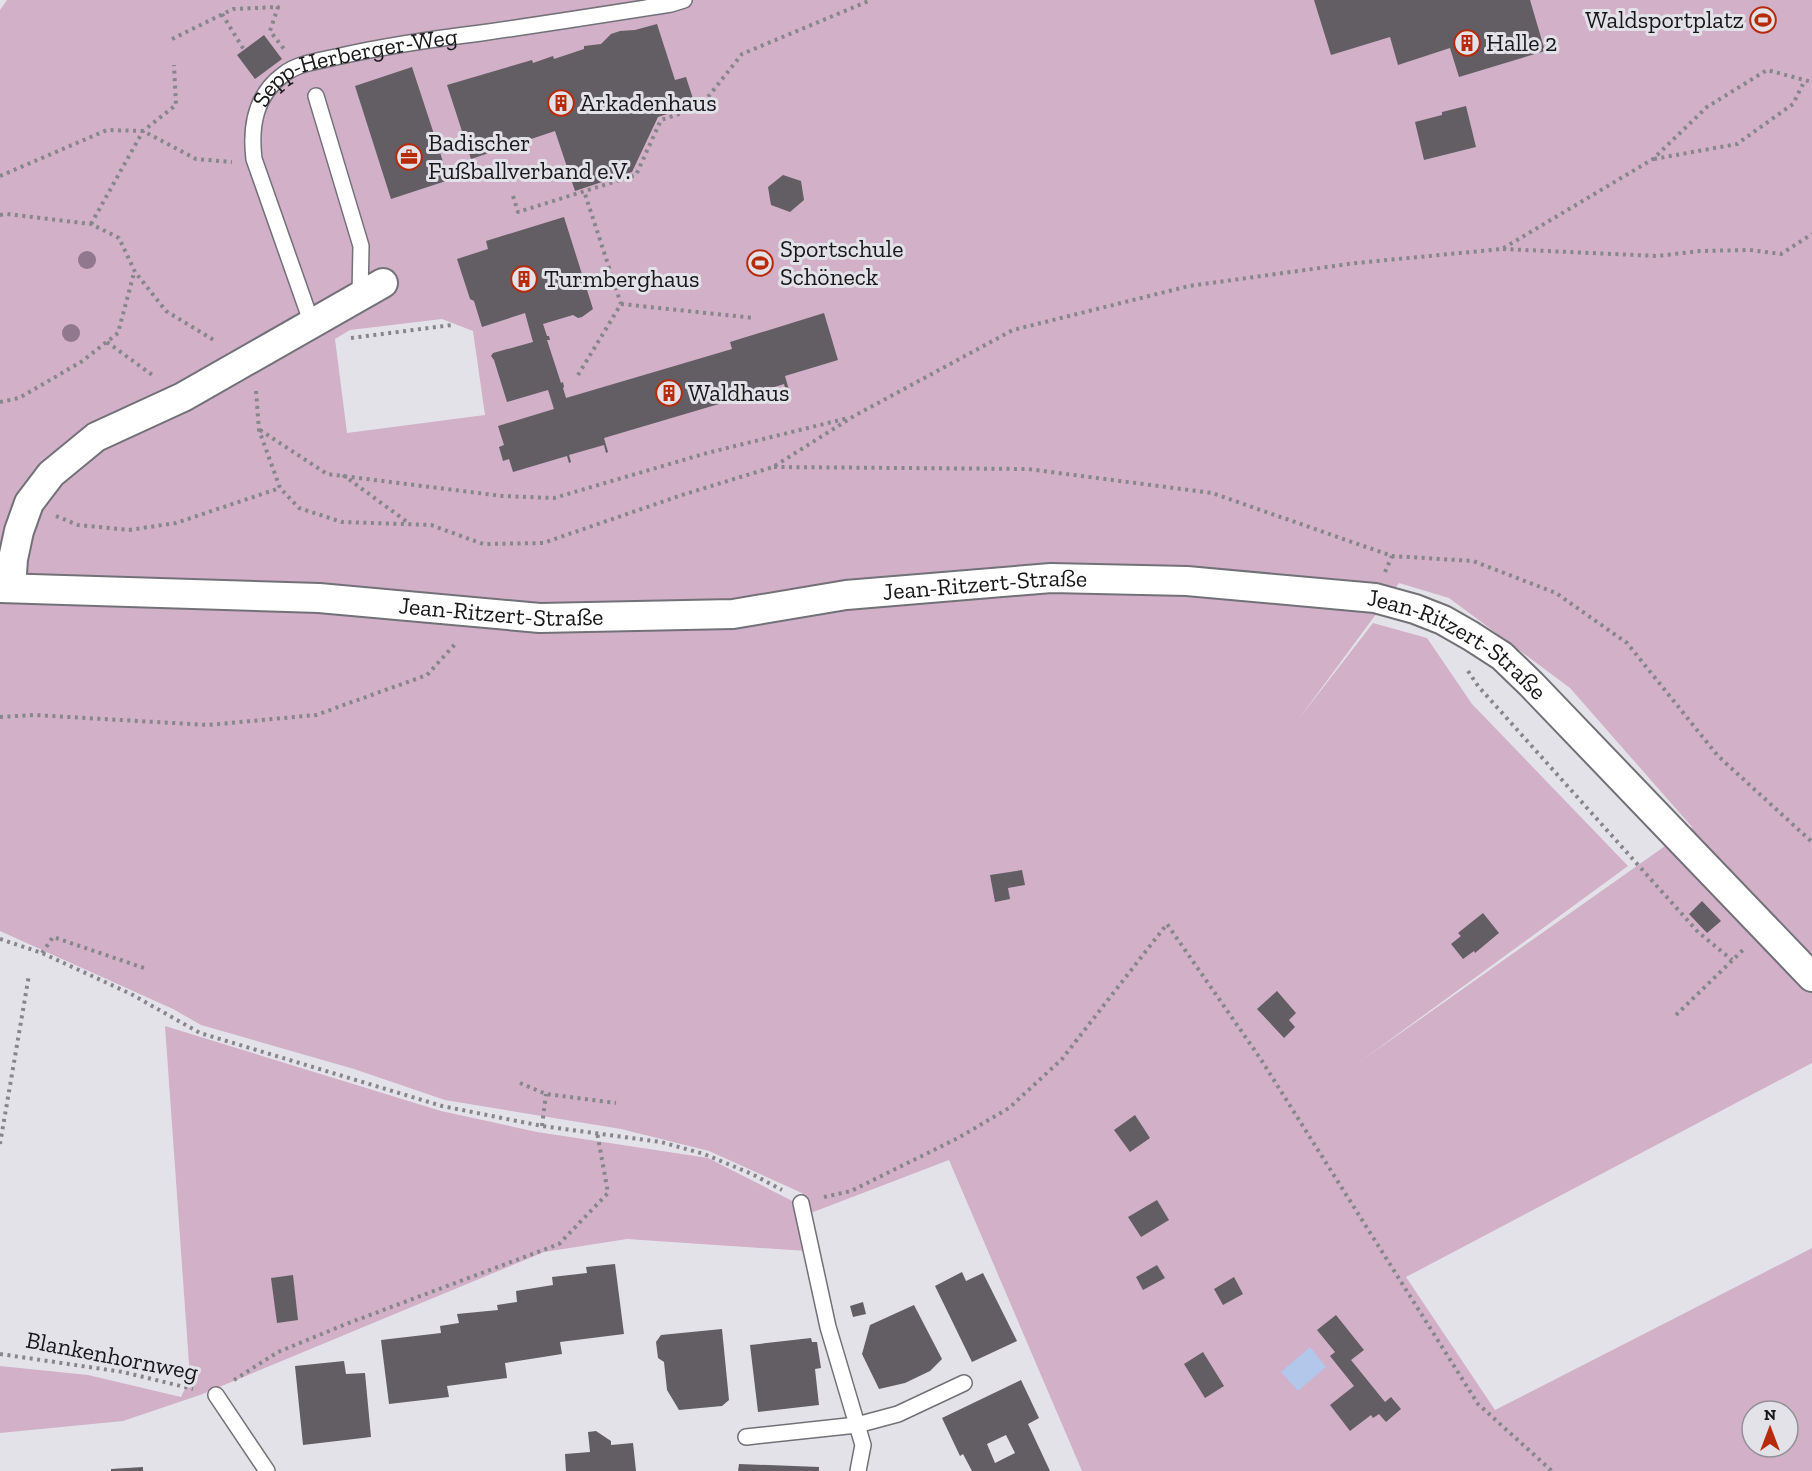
<svg xmlns="http://www.w3.org/2000/svg" width="1812" height="1471" viewBox="0 0 1812 1471" font-family="'Zilla Slab',serif">
<rect width="100%" height="100%" fill="#e4e2e9"/>
<!-- green -->
<path fill="#d1b0c8" fill-rule="evenodd" d="M 7,0 L 1812,0 L 1812,1063 L 1406,1277 L 1495,1410 L 1812,1248 L 1812,1471 L 1082,1471 L 949,1160 L 808,1214 L 802,1193 L 709,1151 L 621,1129 L 445,1100 L 354,1069 L 201,1025 L 173,1009 L 0,931 L 0,10 ZM 442,319 L 473,331 L 485,415 L 347,433 L 335,339 L 350,330 ZM 1399,583 L 1449,598 L 1570,688 L 1692,827 L 1361,1061 L 1628,866 L 1472,704 L 1427,638 L 1373,623 L 1298,720 ZM 1752,1411 L 1788,1411 L 1788,1447 L 1752,1447 Z
M 165,1026 L 441,1111 L 537,1132 L 708,1158 L 798,1204 L 807,1251 L 627,1239 L 544,1252 L 200,1395 L 123,1421 L 0,1433 L 0,1366 L 88,1375 L 181,1397 L 190,1378 Z"/>
<!-- water -->
<path fill="#b2c7ea" d="M 1310,1347 L 1326,1367 L 1298,1391 L 1281,1372 Z"/>
<!-- building -->
<path fill="#625e63" fill-rule="evenodd" d="M 1314,0 L 1530,0 L 1545,51 L 1459,77 L 1450,48 L 1398,65 L 1390,37 L 1331,55 Z
M 657,24 L 675,80 L 686,77 L 695,105 L 658,117 L 632,172 L 575,191 L 555,131 L 471,159 L 447,85 L 532,60 L 533,63 L 553,56 L 554,59 L 584,49 L 584,46 L 601,44 L 611,34 L 620,31 L 635,30 Z
M 264,35 L 282,59 L 255,79 L 237,55 Z
M 412,67 L 449,180 L 391,199 L 355,86 Z
M 1466,106 L 1476,147 L 1424,160 L 1415,122 L 1442,115 L 1442,112 Z
M 783,175 L 801,181 L 804,200 L 790,212 L 771,205 L 768,187 Z
M 564,217 L 593,309 L 582,317 L 578,318 L 573,315 L 543,324 L 547,336 L 549,336 L 550,340 L 547,340 L 561,383 L 563,382 L 564,387 L 563,388 L 566,398 L 732,349 L 730,342 L 824,313 L 838,360 L 785,376 L 789,390 L 786,391 L 784,384 L 749,395 L 751,402 L 748,403 L 746,396 L 604,438 L 608,452 L 606,453 L 604,445 L 569,455 L 571,462 L 569,463 L 567,456 L 513,472 L 509,459 L 503,461 L 499,447 L 504,445 L 498,426 L 554,409 L 548,390 L 507,402 L 494,360 L 491,356 L 493,353 L 533,342 L 525,313 L 482,327 L 474,301 L 470,299 L 457,259 L 488,249 L 486,241 Z
M 1022,870 L 1025,885 L 1008,888 L 1010,899 L 995,902 L 990,875 Z
M 1702,901 L 1721,921 L 1707,933 L 1689,914 Z
M 1483,913 L 1499,933 L 1475,953 L 1474,951 L 1463,959 L 1451,944 L 1461,936 L 1458,933 Z
M 1277,991 L 1296,1013 L 1289,1020 L 1295,1027 L 1284,1038 L 1257,1009 Z
M 1135,1115 L 1150,1138 L 1130,1152 L 1114,1130 Z
M 1157,1200 L 1169,1220 L 1141,1237 L 1128,1217 Z
M 615,1264 L 624,1334 L 560,1342 L 562,1354 L 505,1363 L 507,1378 L 447,1386 L 449,1397 L 389,1404 L 381,1340 L 441,1333 L 440,1326 L 459,1323 L 457,1314 L 498,1310 L 497,1305 L 517,1302 L 516,1291 L 553,1285 L 552,1277 L 587,1273 L 586,1267 Z
M 1157,1265 L 1165,1278 L 1143,1290 L 1136,1277 Z
M 962,1272 L 966,1281 L 983,1273 L 1017,1341 L 972,1362 L 935,1286 Z
M 293,1275 L 298,1320 L 277,1323 L 271,1278 Z
M 1234,1277 L 1243,1294 L 1223,1305 L 1214,1289 Z
M 863,1302 L 866,1314 L 853,1317 L 850,1306 Z
M 914,1305 L 942,1359 L 930,1371 L 905,1383 L 879,1389 L 862,1354 L 870,1325 Z
M 1336,1315 L 1364,1350 L 1351,1360 L 1385,1402 L 1391,1397 L 1401,1409 L 1386,1422 L 1379,1414 L 1373,1418 L 1371,1415 L 1350,1431 L 1330,1405 L 1354,1386 L 1330,1356 L 1335,1352 L 1317,1330 Z
M 722,1329 L 729,1400 L 722,1406 L 679,1410 L 667,1390 L 664,1362 L 658,1358 L 656,1342 L 661,1335 Z
M 811,1338 L 812,1342 L 817,1342 L 821,1368 L 815,1369 L 819,1405 L 758,1412 L 750,1345 Z
M 1203,1352 L 1224,1386 L 1205,1398 L 1184,1364 Z
M 344,1361 L 346,1374 L 365,1373 L 371,1437 L 303,1445 L 295,1366 Z
M 1021,1380 L 1039,1418 L 1028,1424 L 1050,1471 L 972,1471 L 963,1454 L 960,1456 L 942,1418 ZM 1006,1435 L 1015,1453 L 995,1463 L 987,1444 Z
M 596,1431 L 611,1441 L 611,1445 L 633,1443 L 636,1471 L 566,1471 L 565,1454 L 590,1452 L 588,1432 Z
M 739,1464 L 819,1467 L 819,1471 L 738,1471 Z
M 143,1467 L 143,1471 L 111,1471 L 111,1469 Z"/>
<g fill="none" stroke-linecap="round" stroke-linejoin="round">
<!-- lane casing -->
<g stroke="#737178" stroke-width="18">
<g id="lane">
<path d="M 316,96 L 361,246 L 360,296"/>
<path id="s1" d="M 312,324 L 254,159 C 250,126 255,95 284,74 C 299,63 318,61 336,57 C 384,46 432,39 481,33 C 544,24 607,14 671,4 L 684,0"/>
<path d="M 801,1203 L 828,1327 L 863,1445 L 858,1471"/>
<path d="M 216,1395 L 267,1471"/>
<path d="M 746,1437 L 857,1425 L 898,1414 L 964,1383"/>
</g>
</g>
<!-- street casing -->
<g stroke="#737178" stroke-width="32">
<g id="street">
<path id="s2" d="M 0,588 L 319,598 L 540,618 L 733,614 L 846,595 L 1051,578 L 1187,581 L 1375,598 L 1415,609 L 1443,620 L 1471,636 L 1502,656 L 1531,684 L 1812,977"/>
<path d="M 11,588 L 13,559 L 19,531 L 29,503 L 51,474 L 96,437 L 183,397 L 383,283"/>
</g>
</g>
<!-- path -->
<path stroke="#87868a" stroke-width="4" stroke-dasharray="3 4.5" stroke-linecap="butt" d="M 222,14 L 244,50
M 172,39 L 233,9 L 278,7 L 270,31 L 284,49
M 1654,159 L 1737,144 L 1793,104 L 1805,80
M 0,176 L 107,130 L 143,131 L 196,159 L 232,162
M 513,196 L 518,212 L 636,175 L 661,120 L 700,107 L 742,54 L 871,0
M 0,215 L 7,214 L 91,224 L 119,238 L 135,272 L 166,311 L 217,342
M 91,224 L 143,131 L 176,105 L 174,65
M 1503,249 L 1657,256 L 1700,251 L 1750,250 L 1781,254 L 1812,234
M 621,304 L 754,318
M 351,338 L 452,325
M 107,342 L 155,377
M 578,375 L 621,304 L 584,191
M 256,391 L 259,430 L 280,488 L 299,508 L 342,522 L 431,525 L 483,544 L 543,543 L 682,495 L 773,467 L 854,416 L 1013,330 L 1189,286 L 1356,263 L 1502,249 L 1653,159 L 1707,107 L 1767,70 L 1812,82
M 0,402 L 19,398 L 81,362 L 118,333 L 134,273
M 260,430 L 327,474 L 502,496 L 554,498 L 707,453 L 848,418
M 774,467 L 1028,469 L 1212,493 L 1392,556 L 1473,561 L 1556,593 L 1627,643 L 1718,756 L 1812,842
M 343,475 L 410,524
M 56,516 L 78,525 L 129,530 L 176,523 L 280,488
M 1385,572 L 1392,556
M 1468,671 L 1478,686 L 1698,932 L 1732,960
M 0,717 L 34,715 L 208,725 L 316,715 L 427,675 L 457,642
M 0,939 L 42,953 L 131,994 L 200,1033 L 442,1106 L 542,1126 L 661,1142 L 704,1154 L 752,1174 L 782,1190
M 42,953 L 53,937 L 147,969
M 1676,1015 L 1745,948
M 520,1083 L 546,1094 L 616,1103
M 542,1126 L 546,1094
M 0,1144 L 29,975
M 824,1197 L 851,1191 L 958,1138 L 1009,1108 L 1062,1059 L 1167,924 L 1260,1058 L 1478,1404 L 1552,1471
M 0,1354 L 123,1372 L 193,1389
M 234,1380 L 278,1352 L 346,1324 L 559,1244 L 608,1193 L 597,1132"/>
<!-- lane -->
<use href="#lane" stroke="#fff" stroke-width="15"/>
<!-- street -->
<use href="#street" stroke="#fff" stroke-width="28"/>
</g>
<!-- trees -->
<g fill="#92788e">
<circle cx="87" cy="260" r="9"/>
<circle cx="71" cy="333" r="9"/>
</g>
<!-- icons -->
<defs>
<g id="stadium-ring" transform="scale(1.35)"><circle r="9.5" fill="#e4e2e9" stroke="#b72b0b" stroke-width="1.5"/><path d="M0-5a6.5 5 0 1 0 0 10a6.5 5 0 1 0 0-10ZM-3.5-1.8h7v3.6h-7Z" fill="#b72b0b"/></g>
<g id="building-ring" transform="scale(1.35)"><circle r="9.5" fill="#e4e2e9" stroke="#b72b0b" stroke-width="1.5"/><path d="M-4-6H4V6H1V3H-1V6H-4ZM-2.5-4.3h1.7v1.8h-1.7ZM.8-4.3h1.7v1.8H.8ZM-2.5-1h1.7V.8h-1.7ZM.8-1h1.7V.8H.8Z" fill="#b72b0b"/></g>
<g id="office-ring" transform="scale(1.35)"><circle r="9.5" fill="#e4e2e9" stroke="#b72b0b" stroke-width="1.5"/><path d="M-6-3h4V-5.5h4V-3h4V5H-6ZM-1-4.5V-3h2v-1.5ZM-6 0V1H6V0Z" fill="#b72b0b"/></g>
</defs>
<g fill-rule="evenodd">
<use href="#stadium-ring" x="1763" y="20"/>
<use href="#building-ring" x="1467" y="43"/>
<use href="#building-ring" x="561" y="103"/>
<use href="#office-ring" x="409" y="157"/>
<use href="#stadium-ring" x="760" y="263"/>
<use href="#building-ring" x="524" y="279"/>
<use href="#building-ring" x="669" y="393"/>
</g>
<g text-anchor="middle" stroke-width="6" stroke-linejoin="round" paint-order="stroke">
<!-- poi labels -->
<g font-size="24" fill="#18181a" stroke="#e4e2e9" text-anchor="start">
<text x="1744" y="28" text-anchor="end">Waldsportplatz</text>
<text x="1486" y="51">Halle 2</text>
<text x="580" y="111">Arkadenhaus</text>
<text x="428" y="151">Badischer<tspan x="428" dy="28">Fußballverband e.V.</tspan></text>
<text x="780" y="257">Sportschule<tspan x="780" dy="28">Schöneck</tspan></text>
<text x="544" y="287">Turmberghaus</text>
<text x="688" y="401">Waldhaus</text>
</g>
<!-- street labels -->
<g font-size="24" fill="#18181a" stroke="#e4e2e9">
<text dy="8" stroke="none"><textPath href="#s1" startOffset="339">Sepp-Herberger-Weg</textPath></text>
<text dy="8" stroke="none"><textPath href="#s2" startOffset="988">Jean-Ritzert-Straße</textPath></text>
<text dy="8" stroke="none"><textPath href="#s2" startOffset="502">Jean-Ritzert-Straße</textPath></text>
<text dy="8" stroke="none"><textPath href="#s2" startOffset="1474">Jean-Ritzert-Straße</textPath></text>
<text transform="translate(112 1356) rotate(11)" y="8">Blankenhornweg</text>
</g>
</g>
<!-- north arrow -->
<g transform="translate(1770 1429)"><circle r="28" fill="#e4e2e9" stroke="#929196" stroke-width="1.5"/>
<path d="M0-4.5L10 22L0 15L-10 22Z" fill="#b72b0b"/>
<text y="-9" font-size="16" font-weight="bold" text-anchor="middle" fill="#18181a">N</text>
</g>
</svg>
